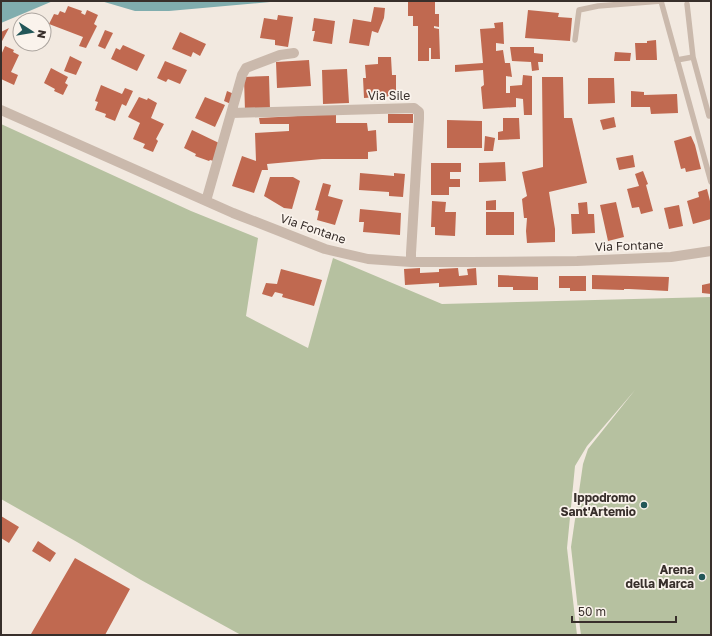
<svg xmlns="http://www.w3.org/2000/svg" width="712" height="636" viewBox="0 0 712 636" font-family="'Golos Text',sans-serif">
<rect width="100%" height="100%" fill="#f2e9e0"/>
<!-- green -->
<path fill="#b6c1a0" d="M 1,124 L 191,211 L 258,238 L 246,316 L 308,348 L 333,258 L 442,304 L 711,297 L 711,635 L 581,635 L 580,628 L 571,547 L 583,464 L 588,449 L 635,390 L 587,446 L 575,466 L 567,548 L 577,635 L 241,635 L 141,580 L 77,542 L 1,499 Z"/>
<!-- water -->
<path fill="#80adae" d="M 1,1 L 53,1 L 1,23 Z
M 101,1 L 281,1 L 169,11 L 135,11 Z"/>
<!-- building -->
<path fill="#c06950" d="M 408,1 L 435,1 L 435,14 L 439,14 L 439,27 L 434,26 L 434,28 L 439,29 L 440,59 L 431,59 L 431,48 L 429,48 L 429,61 L 418,61 L 418,26 L 413,26 L 413,16 L 408,16 Z
M 68,6 L 82,11 L 81,13 L 85,15 L 87,10 L 98,15 L 94,24 L 97,26 L 86,48 L 79,46 L 83,37 L 49,24 L 54,14 L 58,15 L 60,11 L 65,13 Z
M 374,7 L 385,8 L 384,18 L 378,33 L 372,31 L 369,46 L 349,43 L 353,19 L 371,22 Z
M 528,10 L 559,13 L 558,17 L 572,18 L 570,41 L 525,38 Z
M 278,15 L 293,17 L 288,47 L 275,45 L 275,40 L 260,38 L 264,18 L 277,20 Z
M 314,18 L 335,21 L 332,44 L 313,41 L 315,31 L 312,31 Z
M 503,22 L 504,44 L 496,43 L 496,51 L 503,50 L 505,63 L 510,63 L 512,77 L 506,76 L 506,93 L 510,93 L 510,86 L 522,85 L 523,75 L 532,76 L 532,115 L 524,115 L 523,99 L 516,98 L 516,107 L 483,109 L 481,87 L 484,85 L 483,70 L 455,72 L 455,65 L 483,63 L 480,29 L 495,28 L 494,23 Z
M 9,28 L 1,43 L 1,32 Z
M 105,30 L 113,33 L 105,49 L 98,46 Z
M 180,32 L 206,44 L 200,56 L 193,52 L 191,57 L 172,49 Z
M 656,40 L 657,60 L 636,60 L 635,43 L 647,43 L 647,41 Z
M 123,45 L 145,55 L 137,71 L 111,59 L 116,48 L 120,50 Z
M 5,46 L 14,50 L 13,52 L 19,55 L 11,72 L 18,75 L 14,85 L 1,79 L 1,55 Z
M 510,47 L 534,47 L 534,53 L 543,54 L 543,62 L 538,62 L 539,70 L 532,71 L 531,62 L 512,61 Z
M 615,52 L 631,53 L 630,61 L 614,61 Z
M 70,56 L 82,62 L 76,75 L 64,71 Z
M 378,57 L 391,57 L 392,75 L 396,75 L 396,96 L 364,98 L 363,78 L 366,78 L 365,65 L 378,64 Z
M 309,60 L 311,86 L 277,88 L 276,62 Z
M 165,61 L 187,70 L 180,84 L 168,79 L 166,82 L 157,78 Z
M 51,68 L 68,77 L 65,83 L 68,85 L 63,95 L 54,91 L 55,89 L 44,83 Z
M 347,69 L 349,103 L 323,104 L 322,70 Z
M 269,76 L 270,110 L 245,111 L 244,77 Z
M 542,77 L 563,77 L 564,118 L 572,118 L 587,183 L 549,192 L 555,229 L 555,242 L 527,243 L 526,231 L 527,218 L 524,218 L 522,199 L 527,196 L 522,172 L 543,167 Z
M 588,78 L 614,78 L 615,103 L 588,104 Z
M 101,85 L 122,94 L 125,88 L 133,91 L 126,106 L 122,104 L 115,121 L 105,117 L 106,114 L 95,110 L 98,102 L 95,101 Z
M 227,91 L 234,94 L 231,104 L 224,101 Z
M 631,91 L 644,92 L 644,95 L 677,94 L 678,113 L 651,114 L 650,107 L 631,107 Z
M 139,97 L 147,100 L 148,98 L 157,103 L 151,118 L 164,124 L 156,139 L 158,141 L 153,152 L 143,148 L 145,144 L 133,139 L 140,123 L 128,117 Z
M 205,97 L 225,105 L 215,127 L 195,118 Z
M 336,114 L 336,123 L 367,123 L 368,131 L 376,130 L 377,151 L 368,152 L 368,159 L 322,159 L 267,164 L 268,170 L 262,170 L 254,193 L 232,186 L 242,156 L 256,161 L 255,133 L 289,131 L 289,124 L 260,124 L 259,118 Z
M 388,114 L 413,114 L 413,123 L 388,123 Z
M 614,117 L 616,127 L 603,130 L 600,120 Z
M 503,118 L 519,118 L 520,139 L 498,140 L 498,132 L 503,131 Z
M 447,120 L 482,121 L 482,148 L 447,148 Z
M 192,130 L 219,143 L 214,161 L 210,160 L 209,161 L 195,156 L 196,154 L 184,148 Z
M 485,136 L 495,138 L 493,151 L 484,151 Z
M 691,136 L 695,145 L 701,169 L 686,172 L 685,168 L 681,169 L 674,141 Z
M 633,155 L 635,167 L 619,170 L 616,158 Z
M 505,162 L 506,181 L 479,182 L 479,163 Z
M 431,163 L 461,163 L 461,172 L 450,172 L 450,179 L 460,179 L 460,187 L 449,187 L 449,195 L 431,195 Z
M 643,171 L 648,184 L 646,185 L 653,211 L 641,214 L 639,207 L 632,208 L 627,189 L 639,186 L 635,174 Z
M 360,173 L 394,176 L 394,173 L 405,174 L 403,197 L 389,196 L 389,192 L 359,190 Z
M 270,177 L 293,177 L 300,181 L 292,209 L 284,208 L 264,196 Z
M 323,183 L 331,185 L 328,196 L 343,200 L 335,225 L 317,220 L 319,211 L 315,210 Z
M 707,189 L 711,205 L 711,219 L 693,224 L 687,201 L 699,197 L 698,192 Z
M 496,200 L 496,210 L 486,210 L 486,201 Z
M 432,201 L 446,202 L 445,212 L 456,212 L 455,236 L 435,235 L 435,227 L 431,227 Z
M 587,202 L 588,214 L 594,214 L 595,233 L 572,234 L 571,214 L 579,214 L 578,203 Z
M 616,202 L 624,237 L 608,241 L 600,205 Z
M 679,205 L 683,226 L 669,229 L 664,208 Z
M 360,209 L 401,213 L 400,235 L 363,232 L 364,222 L 359,222 Z
M 486,212 L 514,212 L 514,235 L 486,235 Z
M 420,268 L 420,273 L 439,272 L 439,269 L 458,268 L 459,276 L 468,275 L 467,269 L 476,268 L 477,285 L 439,287 L 439,283 L 405,285 L 404,269 Z
M 281,269 L 322,280 L 314,306 L 282,297 L 283,294 L 275,292 L 272,297 L 262,294 L 266,283 L 277,284 Z
M 498,275 L 538,277 L 538,290 L 513,290 L 513,287 L 498,287 Z
M 592,275 L 669,277 L 668,291 L 629,289 L 624,289 L 624,290 L 592,289 Z
M 559,276 L 586,276 L 586,291 L 570,291 L 570,288 L 559,288 Z
M 711,283 L 711,294 L 702,293 L 702,285 Z
M 1,516 L 19,527 L 9,543 L 1,538 Z
M 38,541 L 56,553 L 50,562 L 32,551 Z
M 75,558 L 130,589 L 111,624 L 105,635 L 32,635 L 31,634 Z"/>
<g fill="none" stroke-linecap="round" stroke-linejoin="round">
<!-- service -->
<path stroke="#cab9ac" stroke-width="5.5" d="M 575,40 L 579,10 L 598,6 L 661,1 L 711,182
M 693,57 L 709,116
M 677,60 L 693,57 L 687,4"/>
<!-- minor -->
<path stroke="#cab9ac" stroke-width="10" d="M 1,110 L 233,213 L 325,249 L 368,259 L 411,262 L 471,262 L 577,261 L 671,257 L 711,251
M 232,113 L 414,108 L 419,112 L 419,119 L 411,253 L 411,262
M 206,201 L 242,75 L 246,68 L 280,55 L 294,53"/>
</g>
<!-- markers -->
<g fill="#225658" stroke="#faf3ec" stroke-width="1.5">
<circle cx="644" cy="505" r="4"/>
<circle cx="702" cy="577" r="4"/>
</g>
<g text-anchor="middle" stroke-width="3.5" stroke-linejoin="round" paint-order="stroke">
<!-- street labels -->
<g font-size="12" fill="#382f2b" stroke="#faf3ec">
<text x="389" y="100">Via Sile</text>
<text transform="translate(313 229) rotate(19)" y="4">Via Fontane</text>
<text transform="translate(629 246) rotate(-2)" y="4">Via Fontane</text>
</g>
<!-- poi labels -->
<g font-size="12" font-weight="bold" fill="#382f2b" stroke="#faf3ec" text-anchor="end">
<text x="636" y="502">Ippodromo<tspan x="636" dy="14">Sant'Artemio</tspan></text>
<text x="694" y="574">Arena<tspan x="694" dy="14">della Marca</tspan></text>
</g>
</g>
<!-- border -->
<rect width="712" height="636" fill="none" stroke="#382f2b" stroke-width="4"/>
<!-- north arrow -->
<g transform="translate(32 32) rotate(102)"><circle r="19" fill="#faf3ec" stroke="#aca59f"/>
<path d="M0-3L7 15L0 10L-7 15Z" fill="#225658"/>
<text y="-6" font-size="11" font-weight="bold" text-anchor="middle" fill="#382f2b">N</text>
</g>
<!-- scale -->
<path d="M572 616v6h104v-6" fill="none" stroke="#382f2b" stroke-width="2"/>
<text x="578" y="616" font-size="12" fill="#382f2b" stroke="#faf3ec" stroke-width="3" paint-order="stroke">50 m</text>
</svg>
